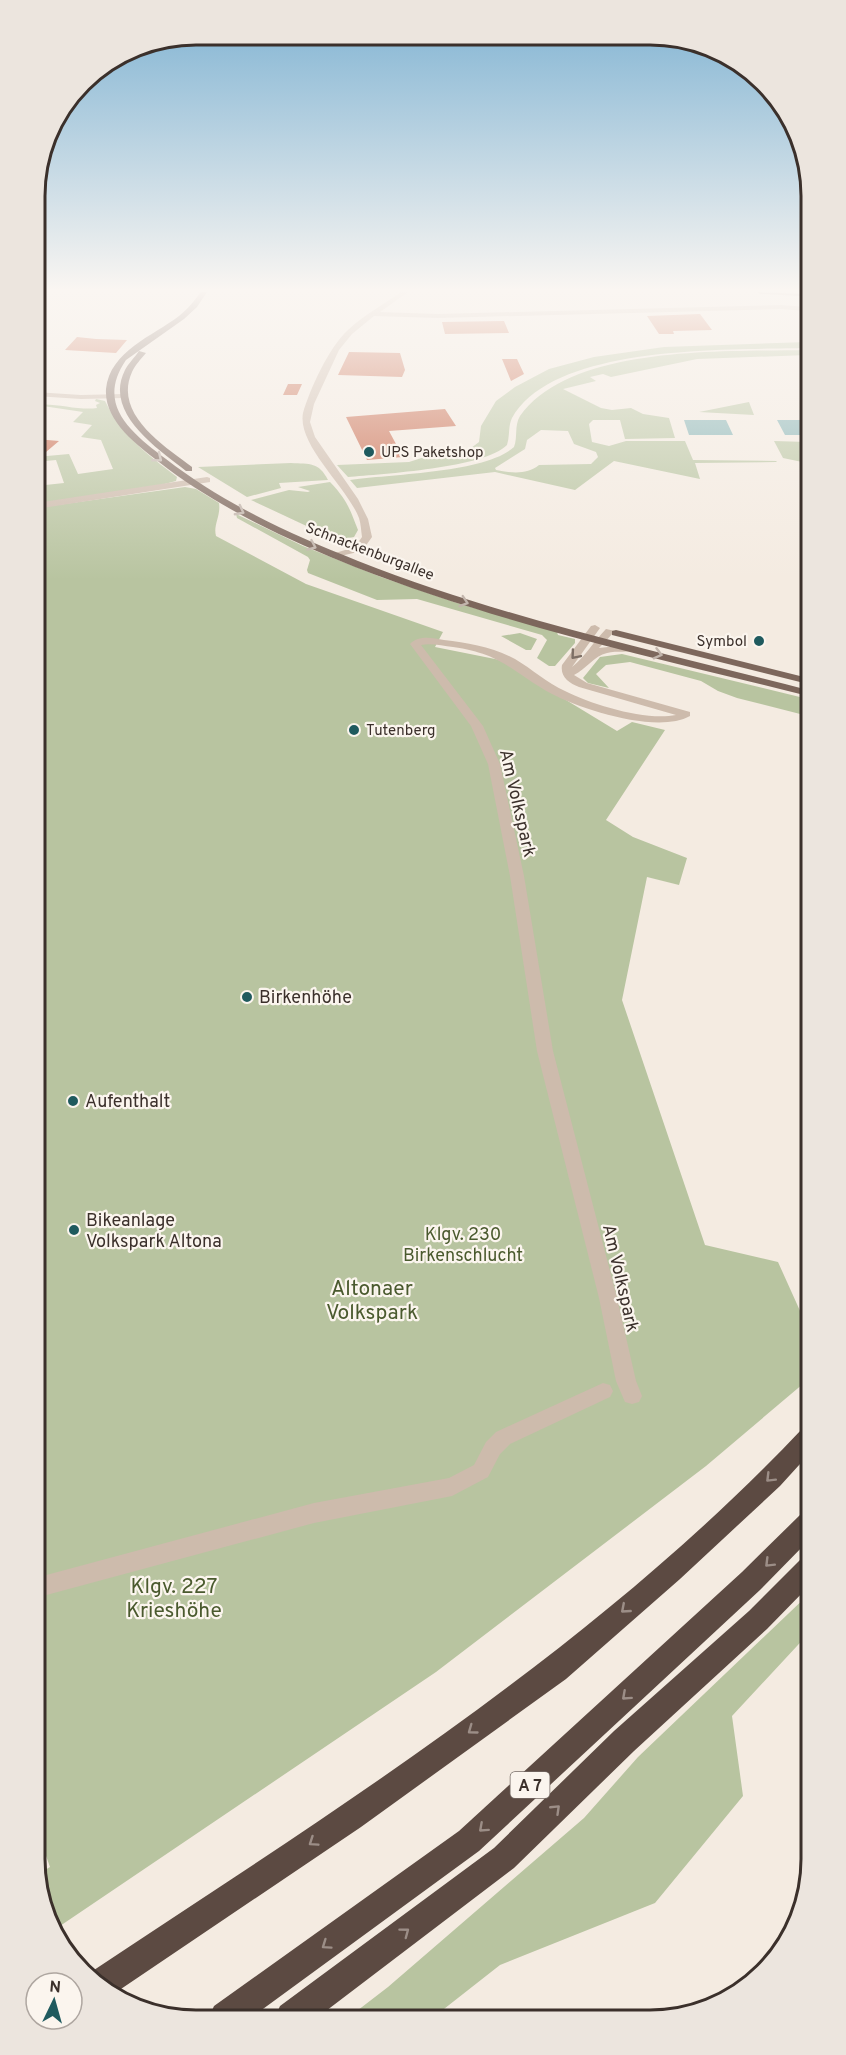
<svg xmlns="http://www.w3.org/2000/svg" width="846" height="2055" viewBox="0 0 846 2055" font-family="Overpass,sans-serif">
<rect width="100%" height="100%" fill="#f4ebe1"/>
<!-- green -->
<path fill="#b8c4a0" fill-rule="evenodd" d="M 807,342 L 807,348 C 732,350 554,343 512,418 C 508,426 510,436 507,445 C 485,468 382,474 348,477 L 337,465 L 409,462 L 431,455 L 467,451 L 479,442 L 481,426 L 496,401 L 515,387 L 549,369 L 594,357 L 664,347 Z
M 807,350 L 807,355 L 697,359 L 611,377 L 603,374 L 590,377 L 596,381 L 563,389 L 601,408 L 612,410 L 631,408 L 643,414 L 669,418 L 675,438 L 625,439 L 620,420 L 593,420 L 589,424 L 592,442 L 609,446 L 626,441 L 685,441 L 693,460 L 777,461 L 776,462 L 695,463 L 700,479 L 614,461 L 575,490 L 495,472 L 357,488 L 350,480 C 390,474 486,473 514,447 C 518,437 514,426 520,416 C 572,344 726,352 807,350 ZM 541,430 L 568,431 L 574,444 L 596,452 L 598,457 L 591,464 L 539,465 C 527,475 511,473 496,470 L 495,468 L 525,449 L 527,440 Z
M 96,399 L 105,401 C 123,437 146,453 177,477 L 176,481 L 153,487 L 36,504 L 36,486 L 64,483 L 56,460 L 36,462 L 36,457 L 69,454 L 78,474 L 113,469 L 101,440 L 81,437 L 92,425 L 73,422 L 83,412 L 36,405 C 54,402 79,411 97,408 L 96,405 L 100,403 L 95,401 Z
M 749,402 L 754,415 L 699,412 Z
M 774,441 L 807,442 L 807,463 L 783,458 Z
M 291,463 C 310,464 319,462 328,480 L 279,483 L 281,488 L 247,497 L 198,467 Z
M 330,482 C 347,500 349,507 358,530 L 354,537 L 342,539 L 330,537 L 251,500 L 289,490 L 308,492 L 310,491 L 298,487 Z
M 185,487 L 196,489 L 219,503 C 221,516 213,525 216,536 L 306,584 L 443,632 L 435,647 L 500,660 L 617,731 L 632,722 L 665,730 L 606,820 L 633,837 L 687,858 L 679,885 L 647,877 L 622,1000 L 705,1245 L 778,1262 L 810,1333 L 810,1378 L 706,1466 L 436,1672 L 57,1928 L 40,1900 L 40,1873 L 50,1867 L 40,1839 L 36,508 Z
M 236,514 L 303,546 L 381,577 L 457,603 L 557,632 L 558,635 L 575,639 L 575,643 L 555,666 L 549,666 L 537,658 L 547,640 L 542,635 L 417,599 L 377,600 L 308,573 L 307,570 L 310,560 L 308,557 L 237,518 Z
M 520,633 L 537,639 L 531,650 L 526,650 L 501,636 Z
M 622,654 L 808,699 L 808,716 L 737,698 L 718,691 L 701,681 L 630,662 L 606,665 L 596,674 L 609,688 L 588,683 L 583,678 L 600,657 Z
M 810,1593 L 810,1632 L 732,1716 L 743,1796 L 655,1903 L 500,1965 L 435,2016 L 349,2017 L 388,1987 L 584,1818 L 638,1757 Z"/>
<!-- water -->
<path fill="#7fb0b2" d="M 684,420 L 726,420 L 733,435 L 689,435 Z
M 777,420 L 807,420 L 807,435 L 785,435 Z"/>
<!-- building -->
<path fill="#c8694b" d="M 700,314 L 712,330 L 673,331 L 674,334 L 659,334 L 647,316 Z
M 504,321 L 509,333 L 445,334 L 442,322 Z
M 77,337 L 96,339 L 127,340 L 116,353 L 65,350 Z
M 349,352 L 400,353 L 405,370 L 402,377 L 338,375 Z
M 502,359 L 517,359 L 524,374 L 511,381 Z
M 288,384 L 302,384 L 297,395 L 283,395 Z
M 445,409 L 456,426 L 389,431 L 403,457 L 367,460 L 346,417 Z
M 36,439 L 59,441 L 46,452 L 36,451 Z"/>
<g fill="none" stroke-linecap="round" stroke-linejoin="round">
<!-- major-tunnel -->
<path stroke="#cfc6bd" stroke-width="8" stroke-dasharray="8 4" stroke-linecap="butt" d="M 801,294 L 806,294"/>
<!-- minor -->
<path fill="#cdbbac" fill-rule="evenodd" d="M 401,292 L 408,292 L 380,312 L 438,314 L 781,305 L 807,307 L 807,311 L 781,309 L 438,318 L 374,316 L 352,334 L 339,350 L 314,404 L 310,422 L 315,437 L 358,499 L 368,519 L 372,537 L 362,551 L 332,558 L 332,554 L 355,547 L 362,537 C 361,531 361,524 359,518 C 347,487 297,445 303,413 C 310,389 329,347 348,330 C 364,315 383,305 401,292 Z
M 35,392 L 81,395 L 124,394 L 128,396 L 124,398 L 81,399 L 35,396 Z
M 207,477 L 210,478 L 210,482 L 36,509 L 36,503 Z
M 595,625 L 600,628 L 572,667 C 586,656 593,642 606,629 L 615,631 L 599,648 L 626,645 L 636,648 C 629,654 617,650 607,653 C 594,656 586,669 574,675 L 587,683 L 690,712 L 690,716 C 658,734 583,710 552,694 C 512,672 503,654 453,647 C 443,646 431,643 421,645 L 483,726 L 500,764 L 524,876 L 553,1051 L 617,1298 L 636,1381 L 642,1396 L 639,1402 L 632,1404 L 625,1402 L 616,1381 L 599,1298 L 537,1051 L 510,876 L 488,764 L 471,726 L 410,644 C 419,635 432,638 444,640 C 468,643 493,647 515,659 C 532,669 547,683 565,691 C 593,705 645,721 676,715 L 579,687 C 569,683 560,677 562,665 L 591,626 Z
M 603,1383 L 610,1385 L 613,1391 L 610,1397 L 510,1444 L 500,1454 L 488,1477 L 452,1496 L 314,1523 L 39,1597 L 39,1577 L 314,1503 L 449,1478 L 474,1465 L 486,1442 L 496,1432 Z"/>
<!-- major -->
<path fill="#7d675c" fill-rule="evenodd" d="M 201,292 L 207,292 L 197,307 L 184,319 L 126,360 C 95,405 132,433 166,459 C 224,504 290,534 358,561 C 503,618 657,651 808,690 L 808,696 C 656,658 501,624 355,567 C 286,539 218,508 159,462 C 137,445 104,421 106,389 C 110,351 153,336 179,316 C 188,309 194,301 201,292 Z
M 757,292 L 804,294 L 801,296 L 760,294 Z
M 139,351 L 146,353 C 141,359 135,365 132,372 C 113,414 164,446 192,467 L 192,471 L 186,471 C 158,449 103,413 125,370 C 128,364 135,357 139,351 Z
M 616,630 L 808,678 L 808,684 L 612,635 L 612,631 Z"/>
<!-- highway -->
<path fill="#5c4a42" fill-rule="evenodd" d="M 810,1426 L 810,1453 L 780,1486 L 680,1579 L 566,1679 L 361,1827 L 115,1993 L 89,1980 L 88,1974 C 337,1809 595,1648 802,1429 Z
M 810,1510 L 810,1539 L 760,1590 L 479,1851 L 252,2017 L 209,2017 L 214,2006 L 459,1831 L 742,1572 L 801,1514 Z
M 810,1556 L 810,1585 L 767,1629 L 634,1751 L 514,1868 L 318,2017 L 275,2017 L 280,2006 L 494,1848 L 614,1731 L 749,1611 L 801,1559 Z"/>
</g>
<!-- one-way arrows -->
<defs><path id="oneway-chevron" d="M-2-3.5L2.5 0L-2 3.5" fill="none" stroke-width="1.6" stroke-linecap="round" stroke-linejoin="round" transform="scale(1.5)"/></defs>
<g stroke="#c2b5ac">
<use href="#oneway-chevron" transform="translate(158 458) rotate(39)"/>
<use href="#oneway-chevron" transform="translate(240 511) rotate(28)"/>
<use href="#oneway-chevron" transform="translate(312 546) rotate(24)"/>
<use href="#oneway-chevron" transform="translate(464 602) rotate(18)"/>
<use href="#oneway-chevron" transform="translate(658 654) rotate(15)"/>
</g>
<use stroke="#7d6f65" href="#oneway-chevron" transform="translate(575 655) rotate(130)"/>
<g stroke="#9c8e87">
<use href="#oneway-chevron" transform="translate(770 1478) rotate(135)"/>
<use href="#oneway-chevron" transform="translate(769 1563) rotate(135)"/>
<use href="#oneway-chevron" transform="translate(625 1609) rotate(139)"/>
<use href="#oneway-chevron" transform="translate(626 1696) rotate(138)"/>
<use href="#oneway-chevron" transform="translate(472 1730) rotate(144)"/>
<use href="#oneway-chevron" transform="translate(556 1809) rotate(-44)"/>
<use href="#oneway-chevron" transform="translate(483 1828) rotate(138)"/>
<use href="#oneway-chevron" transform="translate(313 1842) rotate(146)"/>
<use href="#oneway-chevron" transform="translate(405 1932) rotate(-37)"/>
<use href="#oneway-chevron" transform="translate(326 1945) rotate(145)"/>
</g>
<!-- sky -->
<linearGradient id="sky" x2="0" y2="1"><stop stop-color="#7eb2d2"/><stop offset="0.5" stop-color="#faf6f2"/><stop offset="1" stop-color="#faf6f2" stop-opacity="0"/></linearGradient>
<rect width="846" height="580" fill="url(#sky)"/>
<!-- markers -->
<g fill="#1f5a5e" stroke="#fbf5ee" stroke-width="2">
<circle cx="369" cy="452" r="6"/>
<circle cx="759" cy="641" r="6"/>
<circle cx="354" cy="730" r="6"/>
<circle cx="247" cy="997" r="6"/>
<circle cx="73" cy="1101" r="6"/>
<circle cx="74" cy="1230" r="6"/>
</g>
<g text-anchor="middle" stroke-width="4.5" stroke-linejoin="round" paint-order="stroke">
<!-- far-poi labels -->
<g font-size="15" fill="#3b302b" stroke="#fbf5ee" text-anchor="start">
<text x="381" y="457">UPS Paketshop</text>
<text x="747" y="646" text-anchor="end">Symbol</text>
<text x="366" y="735">Tutenberg</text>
</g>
<!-- far-street labels -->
<g font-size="15" fill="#3b302b" stroke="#fbf5ee">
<text transform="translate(370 551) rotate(21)" y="5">Schnackenburgallee</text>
</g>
<!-- shield labels -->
<rect fill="#fbf5ee" stroke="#756b66" stroke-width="1.5" x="510.5" y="1772" width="39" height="26" rx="4.5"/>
<g font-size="16" font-weight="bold" fill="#3b302b">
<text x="530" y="1791">A 7</text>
</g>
<!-- street labels -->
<g font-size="18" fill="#3b302b" stroke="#fbf5ee">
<text transform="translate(518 803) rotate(77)" y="6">Am Volkspark</text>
<text transform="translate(621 1278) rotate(77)" y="6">Am Volkspark</text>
</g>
<!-- poi labels -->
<g font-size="18" fill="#3b302b" stroke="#fbf5ee" text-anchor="start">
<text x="259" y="1003">Birkenhöhe</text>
<text x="85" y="1107">Aufenthalt</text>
<text x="86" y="1226">Bikeanlage<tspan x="86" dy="21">Volkspark Altona</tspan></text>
</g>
<!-- park labels -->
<g font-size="18" fill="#4a5a2e" stroke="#fbf5ee">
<text x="463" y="1240">Klgv. 230<tspan x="463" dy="21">Birkenschlucht</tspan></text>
</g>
<!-- near-park labels -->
<g font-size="21" fill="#4a5a2e" stroke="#fbf5ee">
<text x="372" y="1295">Altonaer<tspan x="372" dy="24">Volkspark</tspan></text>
<text x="174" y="1593">Klgv. 227<tspan x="174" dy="24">Krieshöhe</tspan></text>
</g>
</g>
<!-- crop -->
<path d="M0 0H846V2055H0ZM196 45H650A151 151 0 0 1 801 196V1859A151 151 0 0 1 650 2010H196A151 151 0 0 1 45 1859V196A151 151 0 0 1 196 45Z" fill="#ece5de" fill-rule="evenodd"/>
<path fill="none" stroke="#3b302b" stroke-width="3" d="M196 45H650A151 151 0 0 1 801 196V1859A151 151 0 0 1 650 2010H196A151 151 0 0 1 45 1859V196A151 151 0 0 1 196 45Z"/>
<!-- north arrow -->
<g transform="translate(54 2001) rotate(5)"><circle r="28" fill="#fbf5ee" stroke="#aea6a0" stroke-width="1.5"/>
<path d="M0-4.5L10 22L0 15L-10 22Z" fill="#1f5a5e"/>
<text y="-9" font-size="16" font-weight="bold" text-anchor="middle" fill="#3b302b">N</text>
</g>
</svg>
